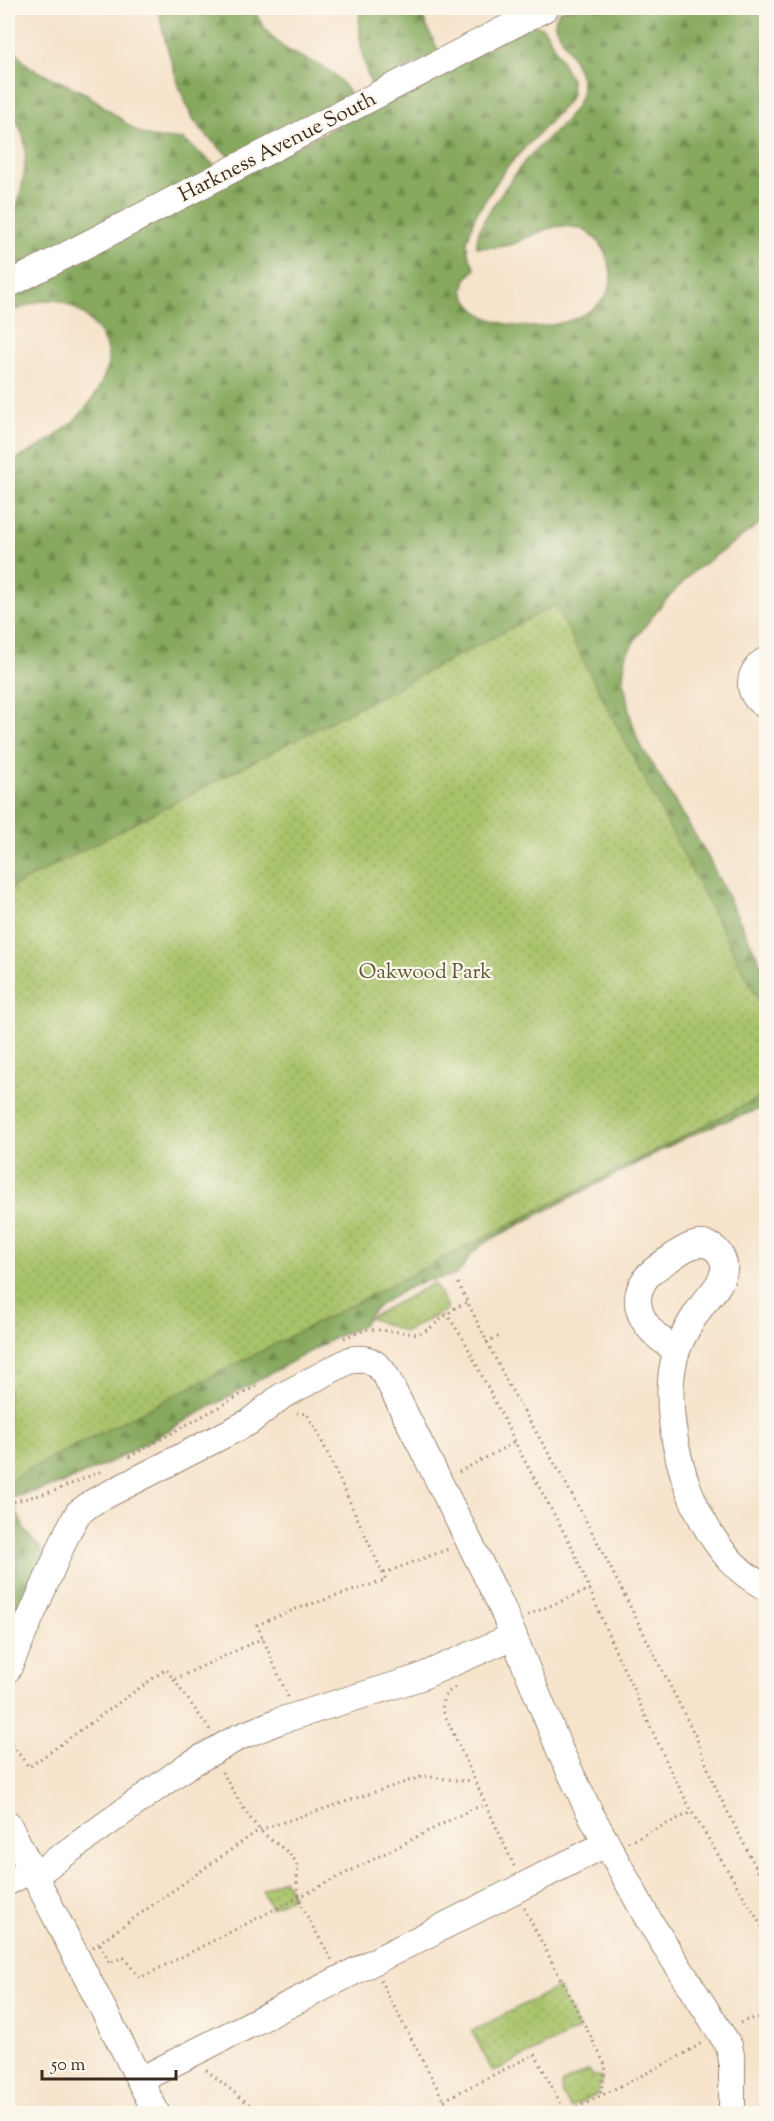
<svg xmlns="http://www.w3.org/2000/svg" width="774" height="2121" viewBox="0 0 774 2121" font-family="'Sorts Mill Goudy',serif">
<defs>
<pattern id="forest-firs" width="22" height="20" patternUnits="userSpaceOnUse" patternTransform="scale(1.5)"><rect width="22" height="20" fill="#86a95d"/><path d="M5 1l3.5 6h-7zM16 11l3.5 6h-7z" fill="#6f8a4c"/></pattern>
<pattern id="park-dots" width="8" height="8" patternUnits="userSpaceOnUse" patternTransform="scale(1.5)"><rect width="8" height="8" fill="#a8c369"/><path d="M2 2h.1M6 6h.1" fill="none" stroke="#8a9f56" stroke-width="1.8" stroke-linecap="round"/></pattern>
<pattern id="water-waves" width="16" height="10" patternUnits="userSpaceOnUse" patternTransform="scale(1.5)"><rect width="16" height="10" fill="#49a8c8"/><path d="M0 5q4-4 8 0t8 0" fill="none" stroke="#3e89a2"/></pattern>
</defs>
<rect width="100%" height="100%" fill="#fbf7ec"/>
<filter id="ink" filterUnits="userSpaceOnUse"><feTurbulence type="fractalNoise" baseFrequency=".0167" numOctaves="2"/><feDisplacementMap in="SourceGraphic" scale="12" xChannelSelector="R" yChannelSelector="G"/><feConvolveMatrix kernelMatrix="1 2 1 2 8 2 1 2 1" color-interpolation-filters="sRGB"/></filter>
<filter id="wash" filterUnits="userSpaceOnUse"><feTurbulence type="fractalNoise" baseFrequency=".008" numOctaves="4" result="noise"/><feDisplacementMap in="SourceGraphic" scale="24" xChannelSelector="R" yChannelSelector="G"/><feGaussianBlur stdDeviation="1.35" result="paint"/><feColorMatrix in="noise" values="0 0 0 0 0 0 0 0 0 0 0 0 0 0 0 0 0 1.4 0 .05"/><feComposite in="paint" operator="in"/></filter>
<g filter="url(#wash)">
<rect width="100%" height="100%" fill="#f6e3cb"/>
<!-- forest -->
<path fill="url(#forest-firs)" stroke="#606a3e" stroke-width="1.5" d="M 159,8 L 254,8 C 260,26 276,44 293,53 C 306,60 319,64 331,72 C 340,79 346,88 352,98 L 232,159 C 220,148 206,137 196,123 C 182,104 161,31 159,8 Z
M 360,8 L 418,8 L 439,52 L 372,87 C 361,60 358,36 360,8 Z
M 566,8 L 766,8 L 766,519 L 693,572 L 662,604 L 638,635 L 627,653 L 623,675 L 629,711 L 638,741 L 707,855 L 766,974 L 766,1107 L 717,1124 L 685,1138 L 486,1242 L 472,1253 L 461,1270 L 455,1275 L 422,1282 L 404,1290 L 381,1304 L 369,1315 L 362,1326 L 336,1337 L 111,1462 L 63,1483 L 8,1499 L 8,463 C 49,445 95,414 107,367 C 115,338 76,297 47,300 C 34,301 20,309 8,313 L 8,295 L 533,25 L 542,27 L 547,33 L 571,80 L 572,94 L 566,104 L 506,168 L 475,216 L 467,241 L 468,253 L 475,269 L 466,279 L 463,290 C 479,344 595,335 610,286 C 613,275 610,265 606,255 C 602,243 590,231 578,228 C 549,221 534,237 509,245 C 498,248 488,248 477,247 C 476,232 483,222 491,209 C 502,192 513,176 526,160 C 542,141 584,112 582,85 C 581,68 563,42 555,26 C 555,17 557,12 566,8 Z
M 8,39 L 23,61 L 33,69 L 87,94 L 138,132 L 151,137 L 184,140 L 217,167 L 8,275 L 8,221 C 22,208 28,158 24,139 C 22,128 15,118 8,110 Z
M 14,1505 L 25,1531 L 44,1553 L 8,1635 L 8,1590 L 15,1574 L 17,1557 L 15,1546 L 8,1537 L 8,1508 Z"/>
<!-- park -->
<path fill="url(#park-dots)" stroke="#727644" stroke-width="1.5" d="M 555,605 L 766,1015 L 766,1094 L 8,1480 L 8,889 Z
M 434,1283 L 448,1309 L 405,1332 L 369,1318 Z
M 284,1879 L 293,1897 L 271,1908 L 262,1890 Z
M 558,1987 L 579,2029 L 493,2072 L 472,2031 Z
M 589,2070 L 592,2075 L 602,2077 L 598,2094 L 570,2108 L 562,2093 L 561,2084 Z"/>
<!-- water -->
<path fill="url(#water-waves)" stroke="#426973" stroke-width="1.5" d="M 8,1537 C 25,1550 15,1575 8,1590 Z"/>
</g>
<g filter="url(#ink)">
<g fill="none" stroke-linecap="round" stroke-linejoin="round">
<!-- minor casing -->
<g stroke="#988674" stroke-width="28">
<path id="minor" d="M 8,285 L 546,8
M 766,660 C 747,671 745,695 766,706
M 677,1350 C 651,1336 624,1307 646,1278 C 653,1269 662,1264 671,1258 C 682,1250 694,1241 708,1245 C 720,1249 727,1263 723,1274 C 720,1286 710,1295 703,1304 C 690,1322 677,1343 673,1365 C 660,1435 698,1556 766,1587
M 8,1669 L 68,1531 L 78,1513 L 93,1502 L 249,1422 L 282,1396 L 350,1360 C 367,1356 377,1362 386,1376 L 500,1603 L 561,1753 L 589,1811 L 648,1919 L 729,2046 L 732,2060 L 732,2114
M 8,1824 L 157,2114
M 34,1876 L 187,1766 L 237,1738 L 279,1721 L 418,1678 L 514,1636
M 8,1882 L 31,1870
M 140,2080 L 606,1844"/>
</g>
<!-- path -->
<path stroke="#988674" stroke-width="3" stroke-dasharray="1.5 4.5" stroke-linecap="butt" d="M 458,1283 L 509,1386 L 559,1471 L 601,1549 L 695,1735 L 716,1789 L 766,1887
M 446,1313 L 464,1340 L 521,1454 L 572,1547 L 611,1641 L 669,1767 L 692,1812 L 766,1933
M 344,1338 L 368,1329 L 418,1334 L 429,1329 L 455,1308 L 467,1302
M 486,1342 L 502,1335
M 129,1457 L 260,1384
M 459,1472 L 515,1442
M 8,1503 L 54,1491 L 102,1471
M 384,1573 L 451,1548
M 528,1615 L 590,1589
M 175,1679 L 263,1638
M 455,1687 C 444,1695 440,1700 444,1713 L 515,1868
M 288,1697 L 257,1625 L 293,1610 L 386,1580 L 317,1431 L 307,1414 L 297,1413
M 8,1740 L 29,1767 L 166,1669 L 210,1730
M 222,1772 C 234,1791 244,1813 260,1830 C 270,1841 288,1849 295,1861 C 300,1870 295,1882 298,1893 C 304,1916 321,1939 332,1960
M 628,1842 L 692,1812
M 524,1908 L 606,2066 L 600,2096
M 100,1944 L 110,1963 L 121,1958 L 124,1958 L 140,1978 L 472,1809 L 485,1805
M 93,1947 L 259,1830 L 424,1776 L 463,1781 L 473,1780
M 380,1980 L 451,2114
M 740,2023 L 750,2019 L 766,2017
M 206,2070 L 261,2114
M 444,2100 L 535,2054 L 566,2114
M 566,2113 L 675,2059 L 702,2043"/>
<!-- minor -->
<use href="#minor" stroke="#fff" stroke-width="26"/>
</g>
</g>
<g text-anchor="middle" stroke-width="4.5" stroke-linejoin="round" paint-order="stroke">
<!-- street labels -->
<g font-size="21" fill="#3b2a1e" stroke="#fbf7ec">
<text transform="translate(277 146) rotate(-27)" y="7">Harkness Avenue South</text>
</g>
<!-- park labels -->
<g font-size="21" fill="#5c5834" stroke="#fbf7ec">
<text x="425" y="978">Oakwood Park</text>
</g>
</g>
<!-- margin -->
<rect width="774" height="2121" fill="none" stroke="#fbf7ec" stroke-width="30"/>
<!-- scale -->
<path d="M42 2070v9h134v-9" fill="none" stroke="#3b2a1e" stroke-width="3"/>
<text x="51" y="2070" font-size="18" fill="#3b2a1e" stroke="#fbf7ec" stroke-width="4.5" paint-order="stroke">50 m</text>
</svg>
